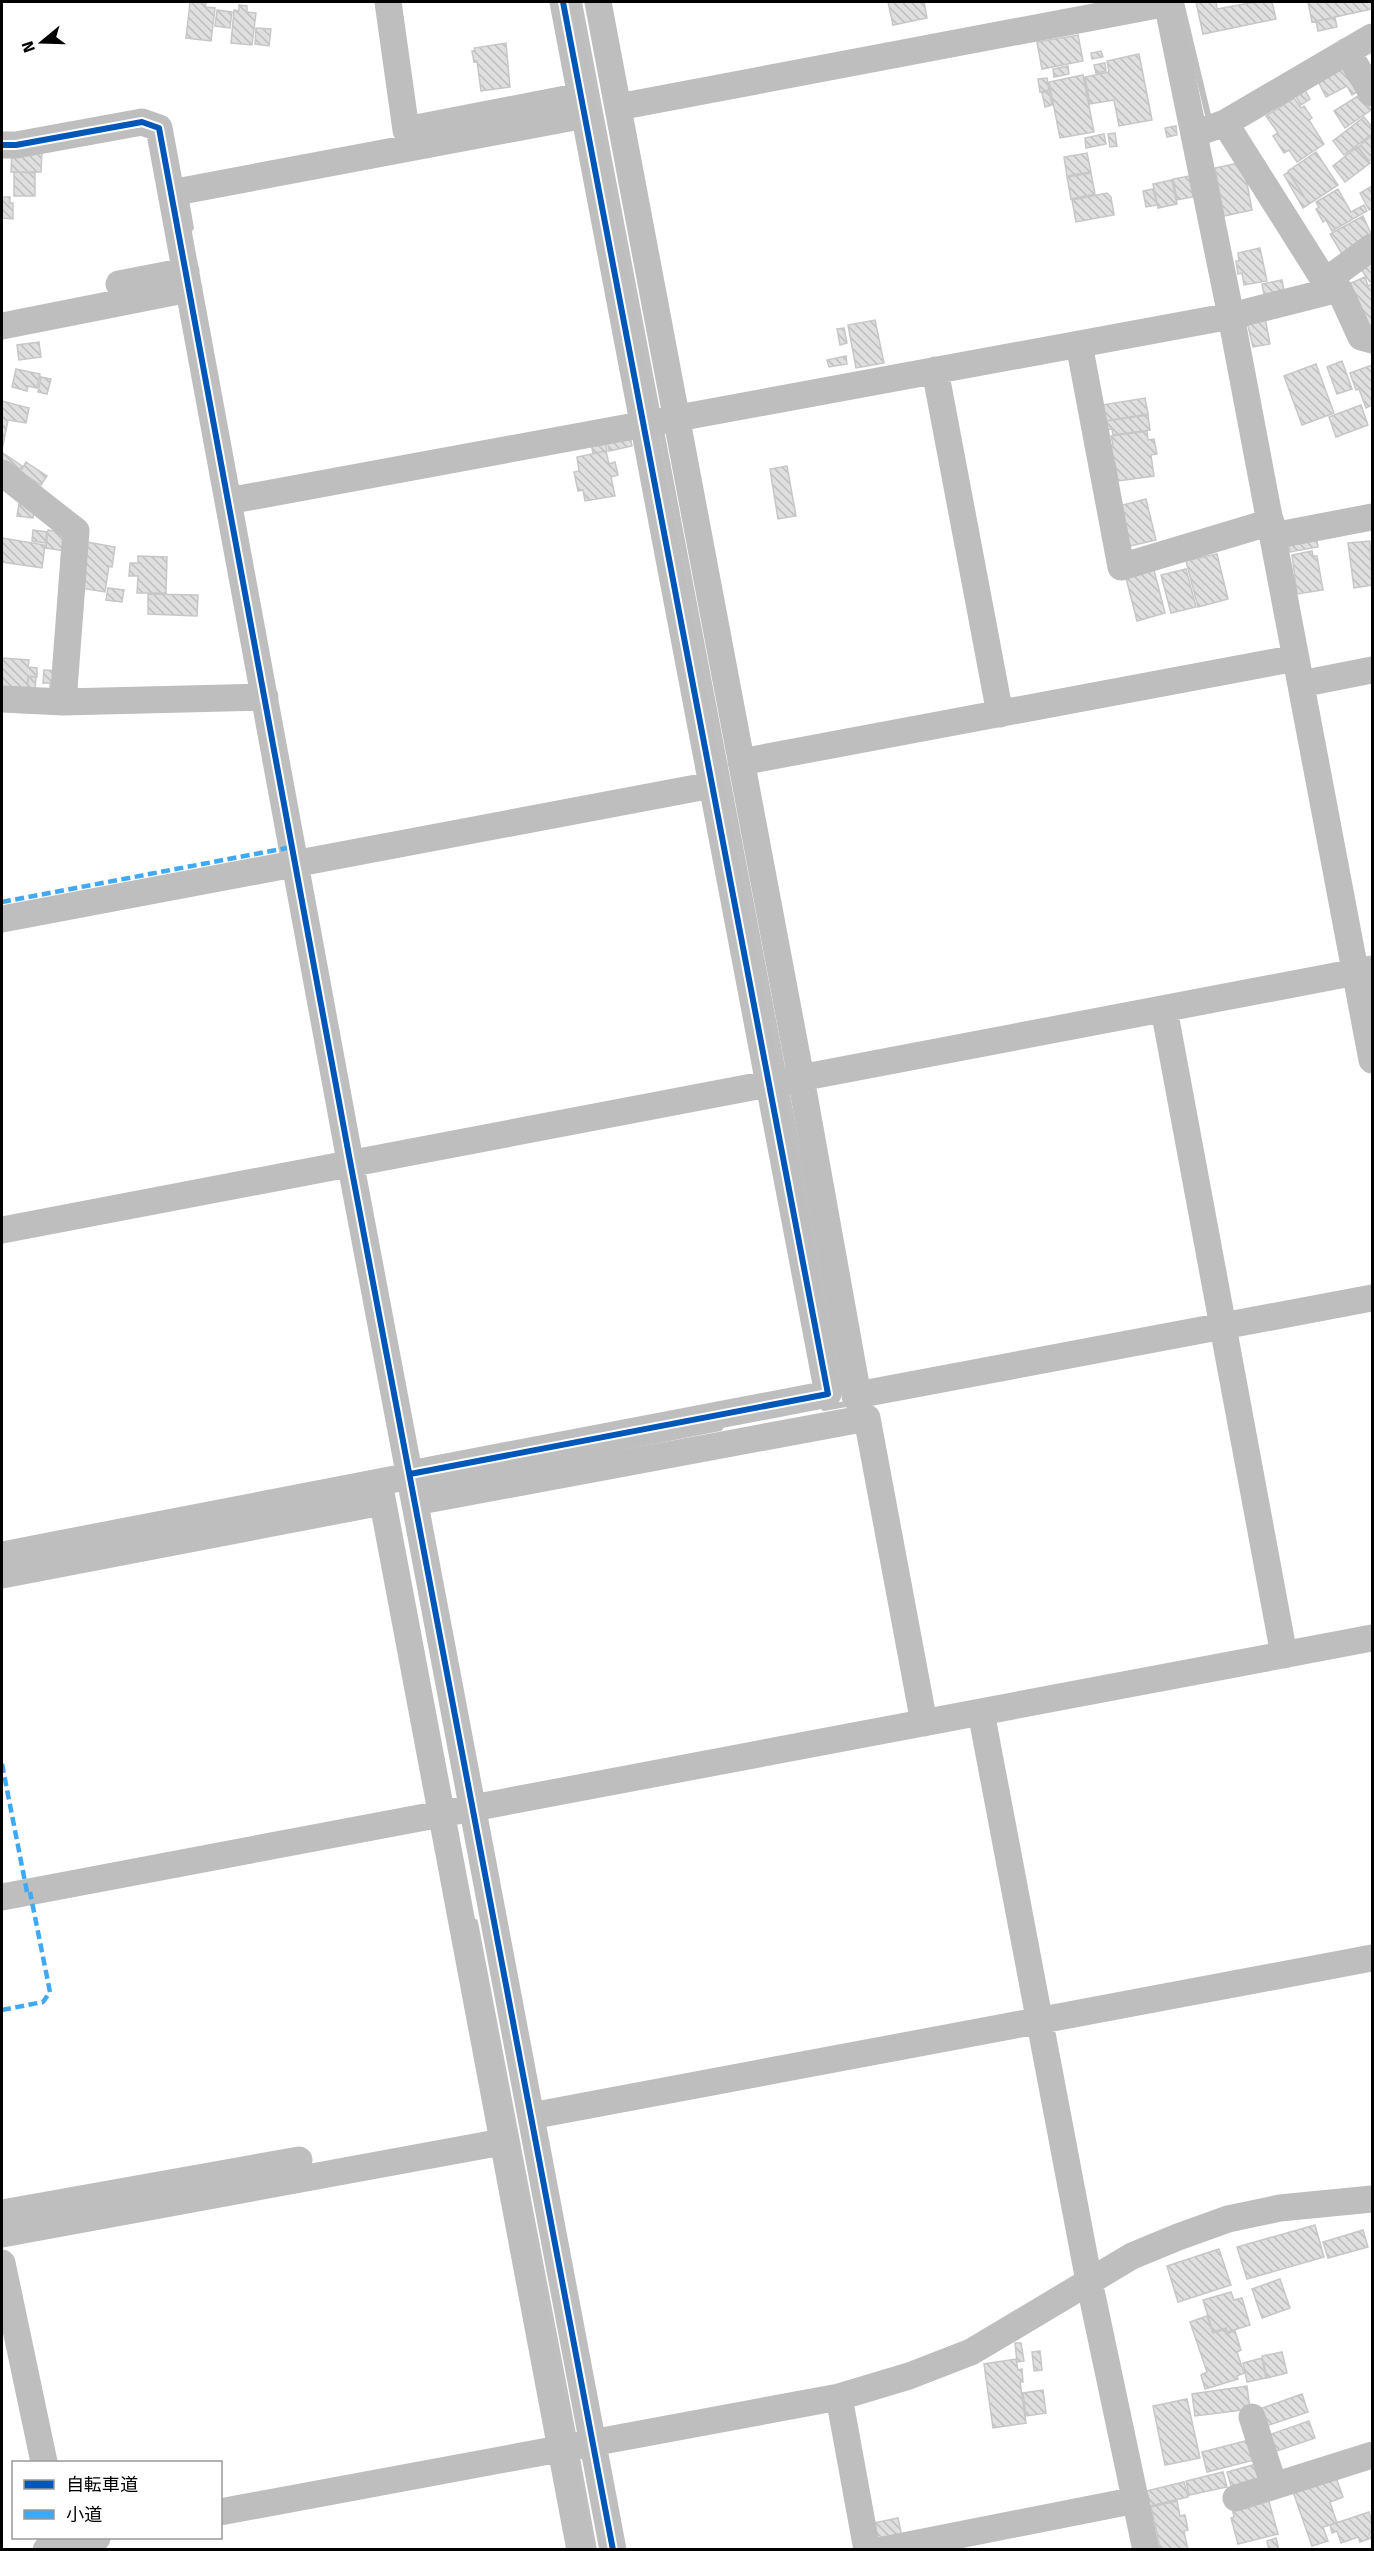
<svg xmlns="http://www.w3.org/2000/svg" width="1374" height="2551" viewBox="0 0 1374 2551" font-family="'Fira Sans','Noto Sans JP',sans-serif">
<defs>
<pattern id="building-back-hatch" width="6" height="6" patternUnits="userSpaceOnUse" patternTransform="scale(1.5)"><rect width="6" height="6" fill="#dfdfdf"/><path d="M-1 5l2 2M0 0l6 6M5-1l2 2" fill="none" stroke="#bebebe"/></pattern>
</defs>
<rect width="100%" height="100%" fill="#fff"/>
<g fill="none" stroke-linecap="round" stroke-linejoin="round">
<!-- stream -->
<path stroke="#bfbfbf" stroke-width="6" d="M 579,2 L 657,411
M 1181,2 L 1208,115
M 186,200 L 191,228
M 661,430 L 783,1072
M 786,1089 L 846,1404 L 824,1408
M 420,1487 L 720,1428
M 475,1922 L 573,2434
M 577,2458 L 594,2550"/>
</g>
<!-- building -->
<path fill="url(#building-back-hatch)" stroke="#c7c7c7" stroke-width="1.5" d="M 190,2 L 206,3 L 205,7 L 215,8 L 211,41 L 186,38 Z
M 888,2 L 924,2 L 927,18 L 893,25 Z
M 1196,2 L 1216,2 L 1217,9 L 1255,2 L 1272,2 L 1276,19 L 1203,34 Z
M 1308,2 L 1372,2 L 1372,9 L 1312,22 Z
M 239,5 L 247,6 L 247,12 L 256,13 L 252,45 L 231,43 L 234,10 L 239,11 Z
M 217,10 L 232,12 L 230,28 L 215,26 Z
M 1335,18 L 1337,27 L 1318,31 L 1316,21 Z
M 256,28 L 271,29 L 269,46 L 255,44 Z
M 1078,35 L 1083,61 L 1042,69 L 1037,42 Z
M 506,43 L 510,87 L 481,91 L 477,61 L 474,62 L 472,51 L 475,50 L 474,48 Z
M 1101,51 L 1103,57 L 1092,59 L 1091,53 Z
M 1139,54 L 1152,120 L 1119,126 L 1114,100 L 1090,104 L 1085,77 L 1109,72 L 1107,61 Z
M 1351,62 L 1364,88 L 1352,95 L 1347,86 L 1326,97 L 1317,79 Z
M 1105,63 L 1106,71 L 1096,73 L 1094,65 Z
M 1068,66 L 1069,74 L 1054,77 L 1053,69 Z
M 1083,75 L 1094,132 L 1060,138 L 1049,82 Z
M 1047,78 L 1049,90 L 1040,92 L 1038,79 Z
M 1305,90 L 1310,99 L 1301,105 L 1296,97 Z
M 1049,91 L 1052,105 L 1045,107 L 1042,93 Z
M 1361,94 L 1371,110 L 1345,128 L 1334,111 Z
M 1294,98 L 1301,108 L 1304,106 L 1312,118 L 1309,120 L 1324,144 L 1297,162 L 1289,150 L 1284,153 L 1273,136 L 1278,133 L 1266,116 Z
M 1364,117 L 1372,127 L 1372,134 L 1344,155 L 1333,141 Z
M 1176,126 L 1177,135 L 1167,137 L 1165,128 Z
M 1115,133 L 1117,146 L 1110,147 L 1108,134 Z
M 1104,134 L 1106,144 L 1086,148 L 1085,138 Z
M 1371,136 L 1372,159 L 1369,161 L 1358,147 Z
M 1357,147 L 1370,163 L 1345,182 L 1333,166 Z
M 12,151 L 42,152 L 41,172 L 11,172 Z
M 1316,152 L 1338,185 L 1309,204 L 1288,171 Z
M 1087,153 L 1091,172 L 1067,176 L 1064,157 Z
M 1243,162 L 1252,210 L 1224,216 L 1215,168 Z
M 14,172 L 35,173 L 35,196 L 14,196 Z
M 1288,172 L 1309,204 L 1303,208 L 1284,175 Z
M 1091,173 L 1095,194 L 1071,199 L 1067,177 Z
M 1189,176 L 1193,197 L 1177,200 L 1173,179 Z
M 1172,180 L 1177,204 L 1158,208 L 1153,184 Z
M 1372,186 L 1372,208 L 1369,210 L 1360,193 Z
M 1153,189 L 1157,205 L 1146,207 L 1143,191 Z
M 1338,189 L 1351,212 L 1364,205 L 1367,211 L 1332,231 L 1326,220 L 1323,222 L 1316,209 L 1319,207 L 1316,202 Z
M 1107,193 L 1111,197 L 1114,215 L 1076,222 L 1072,200 Z
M 2,197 L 10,197 L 10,203 L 13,203 L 13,219 L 2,218 Z
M 1363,216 L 1372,236 L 1342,254 L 1330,234 Z
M 1260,248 L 1267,281 L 1244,285 L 1242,273 L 1238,274 L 1236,261 L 1239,261 L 1238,253 Z
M 1372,255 L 1372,281 L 1370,282 L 1358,265 Z
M 1365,277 L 1368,286 L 1372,284 L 1372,328 L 1368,330 L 1349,284 Z
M 1282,280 L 1285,296 L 1265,300 L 1262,284 Z
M 1265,318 L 1270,344 L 1253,347 L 1247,322 Z
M 875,320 L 884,363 L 856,368 L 848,325 Z
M 844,328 L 847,343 L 840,345 L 837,329 Z
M 39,342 L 41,357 L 19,360 L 17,345 Z
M 846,356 L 847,364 L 829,367 L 827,360 Z
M 1342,361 L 1352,389 L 1337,394 L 1327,367 Z
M 1316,364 L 1334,413 L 1302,425 L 1284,376 Z
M 1372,365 L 1372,405 L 1366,408 L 1359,389 L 1356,390 L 1350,373 Z
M 16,369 L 40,374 L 37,388 L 28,386 L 27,391 L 12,387 Z
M 41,377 L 51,379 L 47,394 L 38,392 Z
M 1145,398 L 1148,414 L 1099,422 L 1096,406 Z
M 2,401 L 29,408 L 26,423 L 8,420 L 2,450 Z
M 1361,405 L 1368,425 L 1336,437 L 1329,417 Z
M 1148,415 L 1150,430 L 1113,435 L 1112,429 L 1100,431 L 1099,422 Z
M 1147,431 L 1148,440 L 1154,439 L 1157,454 L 1151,455 L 1154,476 L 1118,481 L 1115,463 L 1109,464 L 1107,446 L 1113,445 L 1111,436 Z
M 630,436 L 632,446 L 609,451 L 607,440 Z
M 605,441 L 607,451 L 593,453 L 591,444 Z
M 606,451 L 609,464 L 615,462 L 618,475 L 611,477 L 615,496 L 585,501 L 583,490 L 578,491 L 574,472 L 579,471 L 577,457 Z
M 3,453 L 22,466 L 13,479 L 2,471 Z
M 26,462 L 47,476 L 41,485 L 20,472 Z
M 787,466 L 796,516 L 778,519 L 770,469 Z
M 1146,499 L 1156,540 L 1130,546 L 1119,506 Z
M 19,504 L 35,506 L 33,518 L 17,516 Z
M 33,530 L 47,532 L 45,543 L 32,541 Z
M 48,530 L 68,533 L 65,551 L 46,548 Z
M 1316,536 L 1318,547 L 1290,552 L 1288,541 Z
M 2,538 L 45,545 L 42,568 L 2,562 Z
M 1370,541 L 1372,585 L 1354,588 L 1348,543 Z
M 87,542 L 115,547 L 112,567 L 109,566 L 105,592 L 80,588 Z
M 1312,551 L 1313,556 L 1317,556 L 1323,590 L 1297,594 L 1292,555 Z
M 1217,554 L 1228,599 L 1198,607 L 1186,561 Z
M 138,556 L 167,557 L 166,593 L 137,593 L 138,576 L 129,576 L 130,563 L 138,563 Z
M 1153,566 L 1165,613 L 1137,621 L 1125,574 Z
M 1186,569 L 1196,607 L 1171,613 L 1161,575 Z
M 108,588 L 124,590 L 122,602 L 106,600 Z
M 148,594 L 198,595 L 197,616 L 148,614 Z
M 2,658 L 29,660 L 28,667 L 37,668 L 37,677 L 28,676 L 27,690 L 2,688 Z
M 44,670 L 58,671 L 50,691 L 50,683 L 43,683 Z
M 28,677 L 36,677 L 35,690 L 28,689 Z
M 1315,2225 L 1324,2257 L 1247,2279 L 1237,2247 Z
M 1363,2230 L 1368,2247 L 1328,2258 L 1323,2242 Z
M 1219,2249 L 1231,2285 L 1178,2302 L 1167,2266 Z
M 1280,2279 L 1290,2308 L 1262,2318 L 1252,2289 Z
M 1231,2292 L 1234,2300 L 1242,2298 L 1250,2325 L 1227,2332 L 1226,2328 L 1213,2332 L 1203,2300 Z
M 1207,2316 L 1213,2333 L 1225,2329 L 1226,2334 L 1235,2331 L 1241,2350 L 1237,2352 L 1244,2373 L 1237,2376 L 1238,2379 L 1205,2389 L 1201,2375 L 1207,2372 L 1190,2322 Z
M 1015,2343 L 1021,2343 L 1024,2361 L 1017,2362 Z
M 1040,2351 L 1042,2370 L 1034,2371 L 1032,2352 Z
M 1282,2352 L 1287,2373 L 1267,2378 L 1262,2356 Z
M 1262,2358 L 1266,2378 L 1247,2382 L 1243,2363 Z
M 1016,2359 L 1018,2370 L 1022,2369 L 1023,2382 L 1020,2382 L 1026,2423 L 993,2428 L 984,2364 Z
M 1247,2386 L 1250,2409 L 1195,2416 L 1192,2394 Z
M 1043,2390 L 1046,2413 L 1026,2416 L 1023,2393 Z
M 1302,2394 L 1308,2412 L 1260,2428 L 1254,2411 Z
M 1187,2399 L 1200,2458 L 1165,2465 L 1153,2406 Z
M 1309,2421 L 1315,2438 L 1268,2454 L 1263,2437 Z
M 1253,2439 L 1258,2459 L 1207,2472 L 1202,2452 Z
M 1260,2463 L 1266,2485 L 1233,2493 L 1227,2472 Z
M 1223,2472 L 1227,2487 L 1189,2495 L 1186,2481 Z
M 1334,2472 L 1343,2497 L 1330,2502 L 1337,2523 L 1323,2527 L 1328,2541 L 1312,2546 L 1292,2489 Z
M 1184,2482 L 1188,2497 L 1150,2506 L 1146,2491 Z
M 1268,2498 L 1278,2534 L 1238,2544 L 1231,2518 L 1234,2517 L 1232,2507 Z
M 1177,2501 L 1180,2516 L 1185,2515 L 1188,2530 L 1184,2531 L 1188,2550 L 1156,2550 L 1156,2547 L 1160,2547 L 1151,2507 Z
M 1369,2512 L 1372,2522 L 1372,2532 L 1369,2534 L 1371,2538 L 1360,2542 L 1358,2537 L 1341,2543 L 1337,2531 L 1332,2533 L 1330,2525 Z
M 898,2518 L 902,2537 L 873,2543 L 869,2524 Z
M 1276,2538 L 1279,2550 L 1269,2550 L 1267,2541 Z"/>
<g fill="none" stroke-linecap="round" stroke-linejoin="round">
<!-- minor -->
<path stroke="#bebebe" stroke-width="27" d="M 388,2 L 406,130
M 598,2 L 801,1078 L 862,1418
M 1167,2 L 1231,316 L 1372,1060
M 1347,51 L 1372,93
M 618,107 L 1168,3
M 1225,123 L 1331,291
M 411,129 L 581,96
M 1194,134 L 1225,123 L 1372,37
M 2,145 L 16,145 L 142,122 L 159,128 L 350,1161 L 613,2550
M 171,193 L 585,115
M 1327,280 L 1372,247
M 119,284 L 186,271
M 2,326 L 189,289
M 1079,344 L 1121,567 L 1271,522
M 935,370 L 1000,714
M 2,473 L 76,531 L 63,702
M 228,501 L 1231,316 L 1339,289 L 1361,337 L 1372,340
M 1273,536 L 1372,517
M 1301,684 L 1372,670
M 2,699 L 63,702 L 265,697
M 741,762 L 1296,658
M 2,919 L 712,785
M 1164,1009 L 1284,1655
M 2,1230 L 1372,969
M 857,1395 L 1372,1298
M 410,1474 L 828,1394 L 563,2
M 379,1482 L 580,2550
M 415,1502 L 867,1418 L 924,1723
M 2,1555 L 395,1479
M 2,1575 L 382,1502
M 981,1712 L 1089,2281 L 1146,2550
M 2,1897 L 1372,1638
M 531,2116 L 1372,1958
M 2,2213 L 299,2160
M 2,2234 L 502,2142
M 2,2263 L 44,2462
M 839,2397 L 867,2550
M 1252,2417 L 1274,2486
M 1236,2498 L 1372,2455
M 220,2512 L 839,2397 L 909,2376 L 971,2352 L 1132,2256 L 1178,2237 L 1228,2219 L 1280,2208 L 1372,2199
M 46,2550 L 97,2538
M 883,2550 L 1136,2500"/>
<!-- quiet -->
<path stroke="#3fa9f5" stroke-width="4.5" stroke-dasharray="9 4.5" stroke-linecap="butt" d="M 2,902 L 292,847
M 2,1764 L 27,1892
M 2,2010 L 43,2002 L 50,1992 L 30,1892"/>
<!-- cycleway casing -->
<g stroke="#fff" stroke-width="10">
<path id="cycleway" d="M 2,145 L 16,145 L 142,122 L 159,128 L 350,1161 L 613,2550
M 410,1474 L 828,1394 L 563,2"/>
</g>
<!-- cycleway -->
<use href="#cycleway" stroke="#0057b8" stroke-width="6"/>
</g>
<!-- border -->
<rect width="1374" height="2551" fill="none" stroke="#000000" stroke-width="6"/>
<!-- legend -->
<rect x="12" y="2461" width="210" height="78" fill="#ffffff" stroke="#999999" stroke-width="1.5"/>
<rect x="24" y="2480" width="30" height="9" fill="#0057b8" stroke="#999999" stroke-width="1.5"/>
<text x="66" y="2491" font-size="18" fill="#000000">自転車道</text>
<rect x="24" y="2510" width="30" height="9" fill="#3fa9f5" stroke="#999999" stroke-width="1.5"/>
<text x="66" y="2521" font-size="18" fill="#000000">小道</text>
<!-- north arrow -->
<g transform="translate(42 42) rotate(251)" stroke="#ffffff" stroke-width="4.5" paint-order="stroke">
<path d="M0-4.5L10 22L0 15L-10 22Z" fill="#000000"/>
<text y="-9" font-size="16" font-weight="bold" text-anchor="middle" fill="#000000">N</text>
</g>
</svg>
